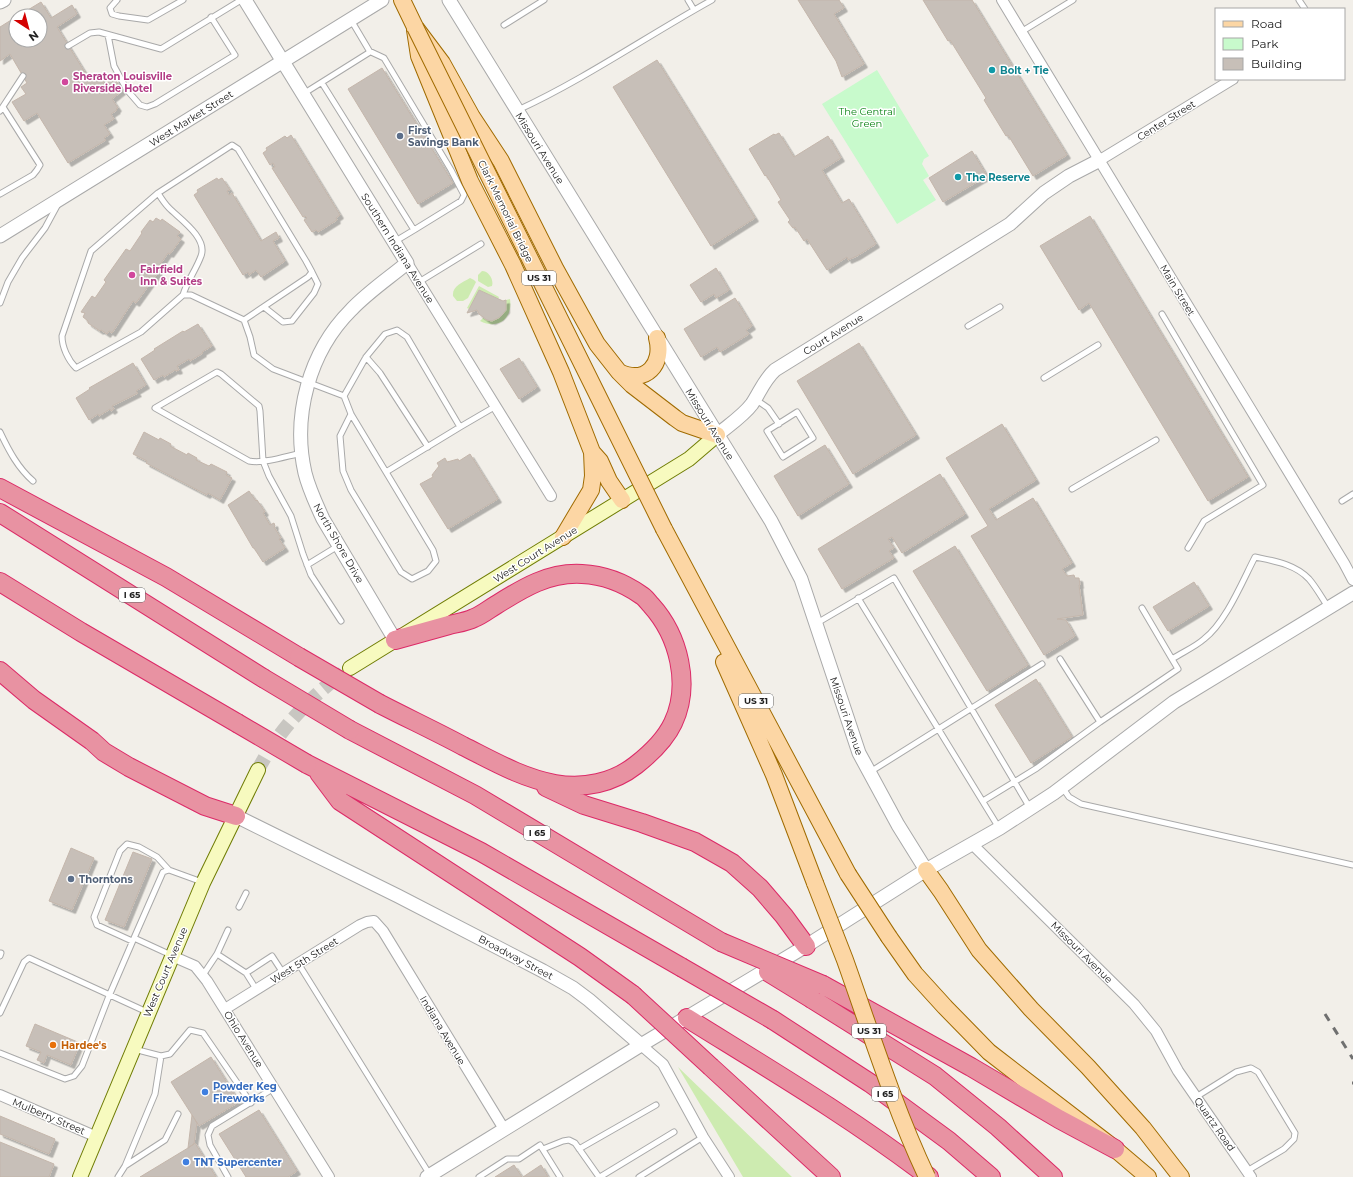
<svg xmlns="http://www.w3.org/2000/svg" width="1353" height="1177" viewBox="0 0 1353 1177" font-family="Montserrat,sans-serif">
<defs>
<filter id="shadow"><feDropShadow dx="3.5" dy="3.5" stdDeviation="0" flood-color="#0004"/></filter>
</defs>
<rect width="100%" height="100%" fill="#f2efe9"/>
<!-- grass -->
<path fill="#cdebb0" d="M 482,271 C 489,271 494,280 492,286 L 488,287 L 478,281 L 478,275 Z
M 470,278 L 474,280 L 476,282 L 468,298 L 463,301 L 457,301 L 453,296 C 452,286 462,283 470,278 Z
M 479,286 L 499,297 L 498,299 L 479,290 L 469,309 L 467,308 Z
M 510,299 C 513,319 498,330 480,321 L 483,318 C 496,325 508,315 506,300 Z
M 678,1067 L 792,1177 L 743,1177 Z"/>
<!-- park -->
<path fill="#c8facc" d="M 877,70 L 929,156 L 924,159 L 922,164 L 929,176 L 923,180 L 936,200 L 897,224 L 822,104 Z"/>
<!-- building -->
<path fill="#c7bfb8" stroke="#c4b6ab" filter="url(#shadow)" d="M 798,0 L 839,0 L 844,8 L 834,14 L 864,64 L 842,77 L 836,61 Z
M 923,0 L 972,0 L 1067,155 L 1033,176 L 1008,135 L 1006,136 L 984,100 L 986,98 L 950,40 L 948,41 Z
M 41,2 L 51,18 L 72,5 L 77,14 L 57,27 L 89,79 L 99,74 L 104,84 L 115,79 L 122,91 L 112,99 L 118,108 L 116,109 L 117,110 L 111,114 L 114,119 L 104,125 L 110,134 L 104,138 L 106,140 L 68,163 L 37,113 L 24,121 L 12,102 L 26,94 L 21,87 L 27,83 L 10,54 L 0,61 L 0,27 L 16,17 L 16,40 L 40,40 L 40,16 L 18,16 Z
M 657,60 L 755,218 L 711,246 L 613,87 Z
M 382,68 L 453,183 L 418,204 L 348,89 Z
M 779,133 L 794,157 L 828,136 L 841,158 L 822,170 L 842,203 L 849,199 L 876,244 L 857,256 L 848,260 L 847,257 L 827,270 L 807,239 L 804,241 L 795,227 L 793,228 L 788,222 L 790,220 L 778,202 L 781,200 L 766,175 L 765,176 L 749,149 L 774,134 L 775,135 Z
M 291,135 L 340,215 L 336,218 L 337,220 L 318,232 L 316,230 L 312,232 L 304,220 L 307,218 L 305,216 L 303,217 L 272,168 L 275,167 L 273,163 L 270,165 L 263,153 L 267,150 L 266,148 L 285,136 L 287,138 Z
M 972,151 L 987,176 L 943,202 L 929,178 Z
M 217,178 L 218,180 L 222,178 L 230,190 L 227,191 L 229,195 L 232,193 L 261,241 L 276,232 L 279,238 L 273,241 L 285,261 L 261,277 L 256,270 L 249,275 L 248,272 L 243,275 L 194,195 L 198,192 L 197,190 Z
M 1090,216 L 1248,477 L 1208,501 L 1089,303 L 1079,310 L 1040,246 Z
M 156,218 L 161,221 L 162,219 L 180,232 L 177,236 L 181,239 L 170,254 L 168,253 L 157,269 L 159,271 L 136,303 L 133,301 L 112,333 L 109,331 L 107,334 L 101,330 L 100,331 L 88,323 L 88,321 L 83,317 L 85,313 L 81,312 L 92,296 L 95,298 L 106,282 L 104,280 L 126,249 L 130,251 L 142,233 L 141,232 L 150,220 L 153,222 Z
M 716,268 L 729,290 L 716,298 L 714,294 L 701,302 L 690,285 Z
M 479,290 L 503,301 L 506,300 L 506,310 L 500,317 L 492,321 L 487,320 L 479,314 L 477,310 L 467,313 Z
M 735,298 L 752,326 L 746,330 L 749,334 L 720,352 L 717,347 L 701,357 L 684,329 Z
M 198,324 L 212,346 L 202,352 L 203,353 L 190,361 L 189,359 L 177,366 L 179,370 L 176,371 L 175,370 L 164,377 L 163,375 L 154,380 L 141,359 L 155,350 L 154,349 L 183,331 L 184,332 Z
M 859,343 L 916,435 L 853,474 L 797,381 Z
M 519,358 L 537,387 L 519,399 L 500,369 Z
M 133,363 L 146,385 L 136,391 L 138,393 L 112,406 L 114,409 L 111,411 L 110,409 L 99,416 L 98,414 L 89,420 L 76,398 L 90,389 L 89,388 Z
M 1002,424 L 1036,480 L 989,509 L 996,520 L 1033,498 L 1072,563 L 1062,569 L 1067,576 L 1074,575 L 1075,578 L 1079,578 L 1080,585 L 1079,585 L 1083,615 L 1057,619 L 1066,620 L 1075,636 L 1044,655 L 971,536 L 988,526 L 946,458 Z
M 144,432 L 159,440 L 160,438 L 171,444 L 170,446 L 187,455 L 188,453 L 197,458 L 196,460 L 209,466 L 211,464 L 227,472 L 226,475 L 232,478 L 220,500 L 208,493 L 207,495 L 146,463 L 147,461 L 133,454 Z
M 825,445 L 849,484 L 798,516 L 774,476 Z
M 470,454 L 498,499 L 448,529 L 420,484 L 433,477 L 432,475 L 439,466 L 437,463 L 445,458 L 447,462 L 458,459 L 459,461 Z
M 940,474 L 965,514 L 902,553 L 892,537 L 888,539 L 894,548 L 889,551 L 894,558 L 842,589 L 818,549 Z
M 249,491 L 256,501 L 257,500 L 265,512 L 263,513 L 270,525 L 274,523 L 275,526 L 274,527 L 281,538 L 279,539 L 285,548 L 263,562 L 254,548 L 253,548 L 228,505 Z
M 955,546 L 1028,665 L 987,691 L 913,571 Z
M 1194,582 L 1209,606 L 1168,631 L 1153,607 Z
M 1036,679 L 1072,737 L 1031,763 L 995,705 Z
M 71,848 L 94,858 L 72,910 L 49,901 Z
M 133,852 L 152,859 L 124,927 L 105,920 Z
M 35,1024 L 80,1043 L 71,1065 L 47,1055 L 44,1063 L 37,1060 L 41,1052 L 26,1046 Z
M 211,1057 L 239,1102 L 199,1126 L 171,1082 Z
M 259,1110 L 297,1171 L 288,1177 L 246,1177 L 219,1134 Z
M 192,1115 L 197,1123 L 194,1144 L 188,1148 Z
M 0,1116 L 55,1139 L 49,1154 L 0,1134 Z
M 0,1142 L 54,1164 L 49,1177 L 0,1177 Z
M 195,1143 L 216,1177 L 140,1177 L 188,1148 Z
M 514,1165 L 522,1177 L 495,1177 Z
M 541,1165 L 548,1177 L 523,1177 Z"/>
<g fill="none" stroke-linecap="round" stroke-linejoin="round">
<!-- secondary-tunnel -->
<path stroke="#c8c6c1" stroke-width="14" stroke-dasharray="14 7" stroke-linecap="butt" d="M 258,770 C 277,732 308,699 343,673"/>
<!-- service casing -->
<g stroke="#a9a9a9" stroke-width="7">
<path id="service" d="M 117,0 L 110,8 L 112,14 L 119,16 L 148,20 L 183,0
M 688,0 L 694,10
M 1299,0 L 1305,9
M 504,25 L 544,0
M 1021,32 L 1073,0
M 108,35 L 114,66 L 127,90 L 140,105 L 147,107 L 155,104 L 235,55 L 211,17
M 68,46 L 90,33 L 99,32 L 161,49 L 241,0
M 369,51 L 384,58 L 451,170 L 464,195 L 461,201 L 414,230
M 322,83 L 414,230 L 394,242
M 303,94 L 370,52 L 351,20
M 518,110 C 585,79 647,36 712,0
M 0,111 L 23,76
M 158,193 C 161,198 165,204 169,208 C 180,219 208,238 201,256 C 196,270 187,281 183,295
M 0,194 L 33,175 L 37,170 L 40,165 L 3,107
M 419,282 L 481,244
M 0,303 L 8,282 L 22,258 L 45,228 L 58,204
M 264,307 L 283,322 L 292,321 L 314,293 L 318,284 L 312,272
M 1162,314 L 1263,485 L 1204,521 L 1188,548
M 244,320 L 308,277 L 312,272 L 306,261 L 238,149 L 232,145 L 158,193 L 91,251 L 62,336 C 62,347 68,360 76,368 L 141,332 L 183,295 L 191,295 L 244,320 L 250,337 L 254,355 L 273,369 L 344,396 L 351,414 L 433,550 L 436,561 L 428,571 L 412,579 L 401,572 L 351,490 L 343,471 L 340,436 L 351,414
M 968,326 L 1000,307
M 366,357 L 380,373 L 428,447
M 1044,378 L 1098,345
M 344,396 L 366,357 L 385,334 L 397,330 L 407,337 L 460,427 L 496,406
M 755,399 L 768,408 L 779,424
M 797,412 L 813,438 L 783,457 L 767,431 Z
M 0,432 C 9,451 18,468 33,481
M 302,453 C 287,456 264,464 249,461 L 155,408 L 217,372 L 221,374 L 259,406 L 260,411 L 263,461 L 269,476 L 291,516 L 303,554 L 311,575 L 341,621
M 386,472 L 460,427
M 1072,489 L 1156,440
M 1342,501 L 1353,494
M 307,565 L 338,546
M 858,598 L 999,828
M 1142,608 L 1172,659 C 1183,652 1195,647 1204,639 C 1226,622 1242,582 1255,557 C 1274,561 1295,564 1309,579 C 1316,587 1322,598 1328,607
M 817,623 L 894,578 L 1030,808
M 1060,659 L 1100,722 L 1178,669 L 1172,659
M 870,772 L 1042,664
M 1062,787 L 1069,797 L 1081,804 L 1353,865
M 983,801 L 1037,768 L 1100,722
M 239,907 L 246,893
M 134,938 L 163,872 L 169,870 L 202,882
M 132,941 L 97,925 L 94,917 L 120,851 L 127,844 L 139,847 L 157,857 L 169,870
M 0,953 L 1,953 L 0,956
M 217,954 L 228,930
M 298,963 L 430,1175
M 203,975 L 217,954 L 246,973
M 256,989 L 246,973 L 272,956 L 283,973
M 0,1013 L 24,962 L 29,958 L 147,1012
M 134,1049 L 161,1056 L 170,1054 L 190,1030 L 203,1033 L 251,1103
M 0,1053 L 65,1079 L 74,1076 L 82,1066 L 109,996 L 134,938 L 171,955
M 1196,1097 L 1236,1072 L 1251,1068 L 1258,1072 L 1295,1133 L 1294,1139 L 1284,1149 L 1247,1171
M 543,1149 L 563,1141 L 569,1140 L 575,1143 L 599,1177
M 579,1149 L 656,1105
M 125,1166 L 155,1094 L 161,1056
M 118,1177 L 125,1166 L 165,1140 L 178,1114
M 228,1177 L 210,1145 L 208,1135 L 212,1126 L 274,1088
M 479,1177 L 507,1159 L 519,1159 L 540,1145 L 560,1177
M 600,1177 L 674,1132
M 639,1177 L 703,1137"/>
</g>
<!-- minor casing -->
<g stroke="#a9a9a9" stroke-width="12">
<path id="minor" d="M 1002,0 L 1344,563 L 1353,580
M 1100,160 L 1233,79
M 407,263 L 551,496
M 972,844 L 1134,1004 L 1156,1031 L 1178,1071 L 1251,1177
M 172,956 L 195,966 L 207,981 L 329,1177
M 225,1009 L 360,925 L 367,922 L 374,921 L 383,931 L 504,1129
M 641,1045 L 663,1064 L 703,1137 L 729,1177
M 0,1095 L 97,1137"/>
</g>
<!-- tertiary casing -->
<g stroke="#a9a9a9" stroke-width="15">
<path id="tertiary" d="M 245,0 L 407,263 C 389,278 368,292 351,310 C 309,352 292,416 305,473 C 309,489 316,504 323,519 L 395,640
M 449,0 L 771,521 L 801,579 L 859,753 L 898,825 L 926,870
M 0,2 L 4,0
M 0,236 L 382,0
M 717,435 C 729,425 743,416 752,404 C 760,392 764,380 775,370 L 1010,224 L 1044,193 L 1069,176 L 1100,160
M 236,816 L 398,896 L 543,971 L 573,988 L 589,1000 L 641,1045
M 427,1177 L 641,1045 L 806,946 L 926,870 L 1000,828 L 1054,793 L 1174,702 L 1353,593"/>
</g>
<!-- secondary casing -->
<g stroke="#707d05" stroke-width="16">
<path id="secondary" d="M 350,668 L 689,459 L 717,435
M 80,1177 L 203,883 L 258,770"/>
</g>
<!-- primary casing -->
<g stroke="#a06b00" stroke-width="18">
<path id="primary" d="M 402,0 L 415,27 L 442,63 L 472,117 L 501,161 L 555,268 L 597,344 L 619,372 L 632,385 L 675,418 L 682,423 L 717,435
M 415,30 L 419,56 L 470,181 L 513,265 L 561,372 L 592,452 L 600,461 L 609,481 L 622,500
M 619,372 C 646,385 664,364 657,338
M 664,529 L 848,874
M 563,537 L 591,490 L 593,476 L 592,452
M 724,662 L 774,775 L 815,883
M 926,870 L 941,891 L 979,950 L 1031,1009 L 1088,1067 L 1143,1128 L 1181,1177
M 889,937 L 915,974 L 945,1007 L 989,1052 L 1115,1149 L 1148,1177"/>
</g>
<!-- motorway casing -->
<g stroke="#dc2a67" stroke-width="20">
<path id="motorway" d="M 0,488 L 166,577 L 299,657
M 0,513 L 263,678
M 0,582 L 81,632 L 237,723
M 0,671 L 34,700 L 92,741 L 104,752 L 129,767 L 205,806 L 236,816
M 380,704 C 407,718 435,731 463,746 C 493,761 522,778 555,784 C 584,789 613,783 636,765 C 650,754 665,740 673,723 C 691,685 679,636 651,605 C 648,602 645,597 641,595 C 624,583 603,575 582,574 C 549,572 523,588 496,605 C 489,609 482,615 474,618 C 466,622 457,623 449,625 C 431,630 413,635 395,640
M 350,730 L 475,795 L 721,942
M 307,764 L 481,852 L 681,967
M 319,773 L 340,801 L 580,957 L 633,995
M 546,787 L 584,805 L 642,823 L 695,842 L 732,863 L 760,888 L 784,916 L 806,946
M 823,985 L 971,1067 L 1059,1119 L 1115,1149
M 812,999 L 935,1076 L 998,1127 L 1053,1177
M 687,1018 C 769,1069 852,1118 929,1177
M 773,1020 L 870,1083 L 949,1141 L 991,1177
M 711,1067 L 831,1177"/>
</g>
<!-- service -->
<use href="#service" stroke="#fff" stroke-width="5"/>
<!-- minor -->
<use href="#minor" stroke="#fff" stroke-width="10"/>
<!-- tertiary -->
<use href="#tertiary" stroke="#fff" stroke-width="13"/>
<!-- secondary -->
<use href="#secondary" stroke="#f7fabf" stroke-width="14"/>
<!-- primary -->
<use href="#primary" stroke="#fcd6a4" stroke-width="16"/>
<!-- motorway -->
<use href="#motorway" stroke="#e892a2" stroke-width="18"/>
<!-- rail -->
<path stroke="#707070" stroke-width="3" stroke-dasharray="8 8" stroke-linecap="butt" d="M 1325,1014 L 1353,1059
M 1352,1083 L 1353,1083"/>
<!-- primary-bridge casing -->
<g stroke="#a06b00" stroke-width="18" stroke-linecap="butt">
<path id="primary-bridge" d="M 415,27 L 664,529
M 848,874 L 889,937
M 815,883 C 825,909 835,934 845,960 C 871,1033 894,1107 927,1177"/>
</g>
<!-- motorway-bridge casing -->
<g stroke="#dc2a67" stroke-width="20" stroke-linecap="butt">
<path id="motorway-bridge" d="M 299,657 L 380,704
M 263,678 L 350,730
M 237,723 L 307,764
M 721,942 L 823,985
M 681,967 L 773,1020
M 768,972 L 812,999
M 633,995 L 711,1067"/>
</g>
<!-- primary-bridge -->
<use href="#primary-bridge" stroke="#fcd6a4" stroke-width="16"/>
<!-- motorway-bridge -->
<use href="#motorway-bridge" stroke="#e892a2" stroke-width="18"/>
</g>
<!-- markers -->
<g fill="#0f9aa8" stroke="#fff" stroke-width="1.5">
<circle cx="992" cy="70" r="4"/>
<circle cx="958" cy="177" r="4"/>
</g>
<g fill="#d1479c" stroke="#fff" stroke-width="1.5">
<circle cx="65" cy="82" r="4"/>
<circle cx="132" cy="275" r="4"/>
</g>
<g fill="#5c6f8a" stroke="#fff" stroke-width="1.5">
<circle cx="400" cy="136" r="4"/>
<circle cx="71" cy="879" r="4"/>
</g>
<circle fill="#e8710a" stroke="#fff" stroke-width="1.5" cx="53" cy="1045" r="4"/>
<g fill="#3f7fe0" stroke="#fff" stroke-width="1.5">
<circle cx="205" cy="1092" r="4"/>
<circle cx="186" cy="1162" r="4"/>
</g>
<g text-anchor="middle" stroke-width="3" stroke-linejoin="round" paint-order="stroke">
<!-- shield labels -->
<g fill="#fff" stroke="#646464" stroke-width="1">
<rect x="522" y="271" width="34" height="14" rx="3"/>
<rect x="119" y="588" width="26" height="14" rx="3"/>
<rect x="739" y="694" width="34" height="14" rx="3"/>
<rect x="524" y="826" width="26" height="14" rx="3"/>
<rect x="852" y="1024" width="34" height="14" rx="3"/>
<rect x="872" y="1087" width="26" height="14" rx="3"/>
</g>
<g font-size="9" font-weight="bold" fill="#222">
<text x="539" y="281">US 31</text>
<text x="132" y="598">I 65</text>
<text x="756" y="704">US 31</text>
<text x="537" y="836">I 65</text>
<text x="869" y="1034">US 31</text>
<text x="885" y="1097">I 65</text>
</g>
<!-- culture labels -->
<g font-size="10" font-weight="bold" fill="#0d838f" stroke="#fff" text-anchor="start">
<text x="1000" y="74">Bolt + Tie</text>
<text x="966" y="181">The Reserve</text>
</g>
<!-- hotel labels -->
<g font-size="10" font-weight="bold" fill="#b23c85" stroke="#fff" text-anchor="start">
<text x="73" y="80">Sheraton Louisville<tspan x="73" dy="12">Riverside Hotel</tspan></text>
<text x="140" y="273">Fairfield<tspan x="140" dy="12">Inn &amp; Suites</tspan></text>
</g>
<!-- park labels -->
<g font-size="10" fill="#0c8416" stroke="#fff">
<text x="867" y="115">The Central<tspan x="867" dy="12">Green</tspan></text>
</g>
<!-- street labels -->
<g font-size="10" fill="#222" stroke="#fff">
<text transform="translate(191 118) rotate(-32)" y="4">West Market Street</text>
<text transform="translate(1166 120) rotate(-32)" y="4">Center Street</text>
<text transform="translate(540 148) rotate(58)" y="4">Missouri Avenue</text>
<text transform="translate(506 211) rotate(64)" y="4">Clark Memorial Bridge</text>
<text transform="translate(398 248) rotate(58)" y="4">Southern Indiana Avenue</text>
<text transform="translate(1178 290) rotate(59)" y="4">Main Street</text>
<text transform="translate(833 334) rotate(-32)" y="4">Court Avenue</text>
<text transform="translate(710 424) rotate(58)" y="4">Missouri Avenue</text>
<text transform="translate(339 543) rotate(60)" y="4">North Shore Drive</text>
<text transform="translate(535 554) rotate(-32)" y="4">West Court Avenue</text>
<text transform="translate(847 716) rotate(71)" y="4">Missouri Avenue</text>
<text transform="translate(1082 952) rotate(45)" y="4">Missouri Avenue</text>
<text transform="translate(516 957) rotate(28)" y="4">Broadway Street</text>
<text transform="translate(304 960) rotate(-32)" y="4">West 5th Street</text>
<text transform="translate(165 972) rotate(-67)" y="4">West Court Avenue</text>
<text transform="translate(443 1030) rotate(59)" y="4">Indiana Avenue</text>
<text transform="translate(244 1039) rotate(58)" y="4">Ohio Avenue</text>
<text transform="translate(49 1116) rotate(23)" y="4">Mulberry Street</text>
<text transform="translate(1215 1124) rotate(55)" y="4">Quartz Road</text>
</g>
<!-- service labels -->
<g font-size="10" font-weight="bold" fill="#4e5e75" stroke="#fff" text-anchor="start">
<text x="408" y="134">First<tspan x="408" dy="12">Savings Bank</tspan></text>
<text x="79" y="883">Thorntons</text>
</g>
<!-- food labels -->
<g font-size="10" font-weight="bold" fill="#c56008" stroke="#fff" text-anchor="start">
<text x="61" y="1049">Hardee's</text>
</g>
<!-- shop labels -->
<g font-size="10" font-weight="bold" fill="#366cbe" stroke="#fff" text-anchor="start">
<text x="213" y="1090">Powder Keg<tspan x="213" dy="12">Fireworks</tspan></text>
<text x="194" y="1166">TNT Supercenter</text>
</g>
</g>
<!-- legend -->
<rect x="1215" y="8" width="130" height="72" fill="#ffffff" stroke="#a7a7a7"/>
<rect x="1223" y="21" width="20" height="6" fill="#fcd6a4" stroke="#a7a7a7"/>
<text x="1251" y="28" font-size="12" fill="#222222">Road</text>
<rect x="1223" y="38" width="20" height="12" fill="#c8facc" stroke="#a7a7a7"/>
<text x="1251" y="48" font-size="12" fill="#222222">Park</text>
<rect x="1223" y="58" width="20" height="12" fill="#c7bfb8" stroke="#a7a7a7"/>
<text x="1251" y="68" font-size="12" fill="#222222">Building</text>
<!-- north arrow -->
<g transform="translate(28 28) rotate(144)"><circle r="19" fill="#ffffff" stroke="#a7a7a7"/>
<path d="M0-3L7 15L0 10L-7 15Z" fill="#d40000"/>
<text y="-6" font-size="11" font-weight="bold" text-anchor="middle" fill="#222222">N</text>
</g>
</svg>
